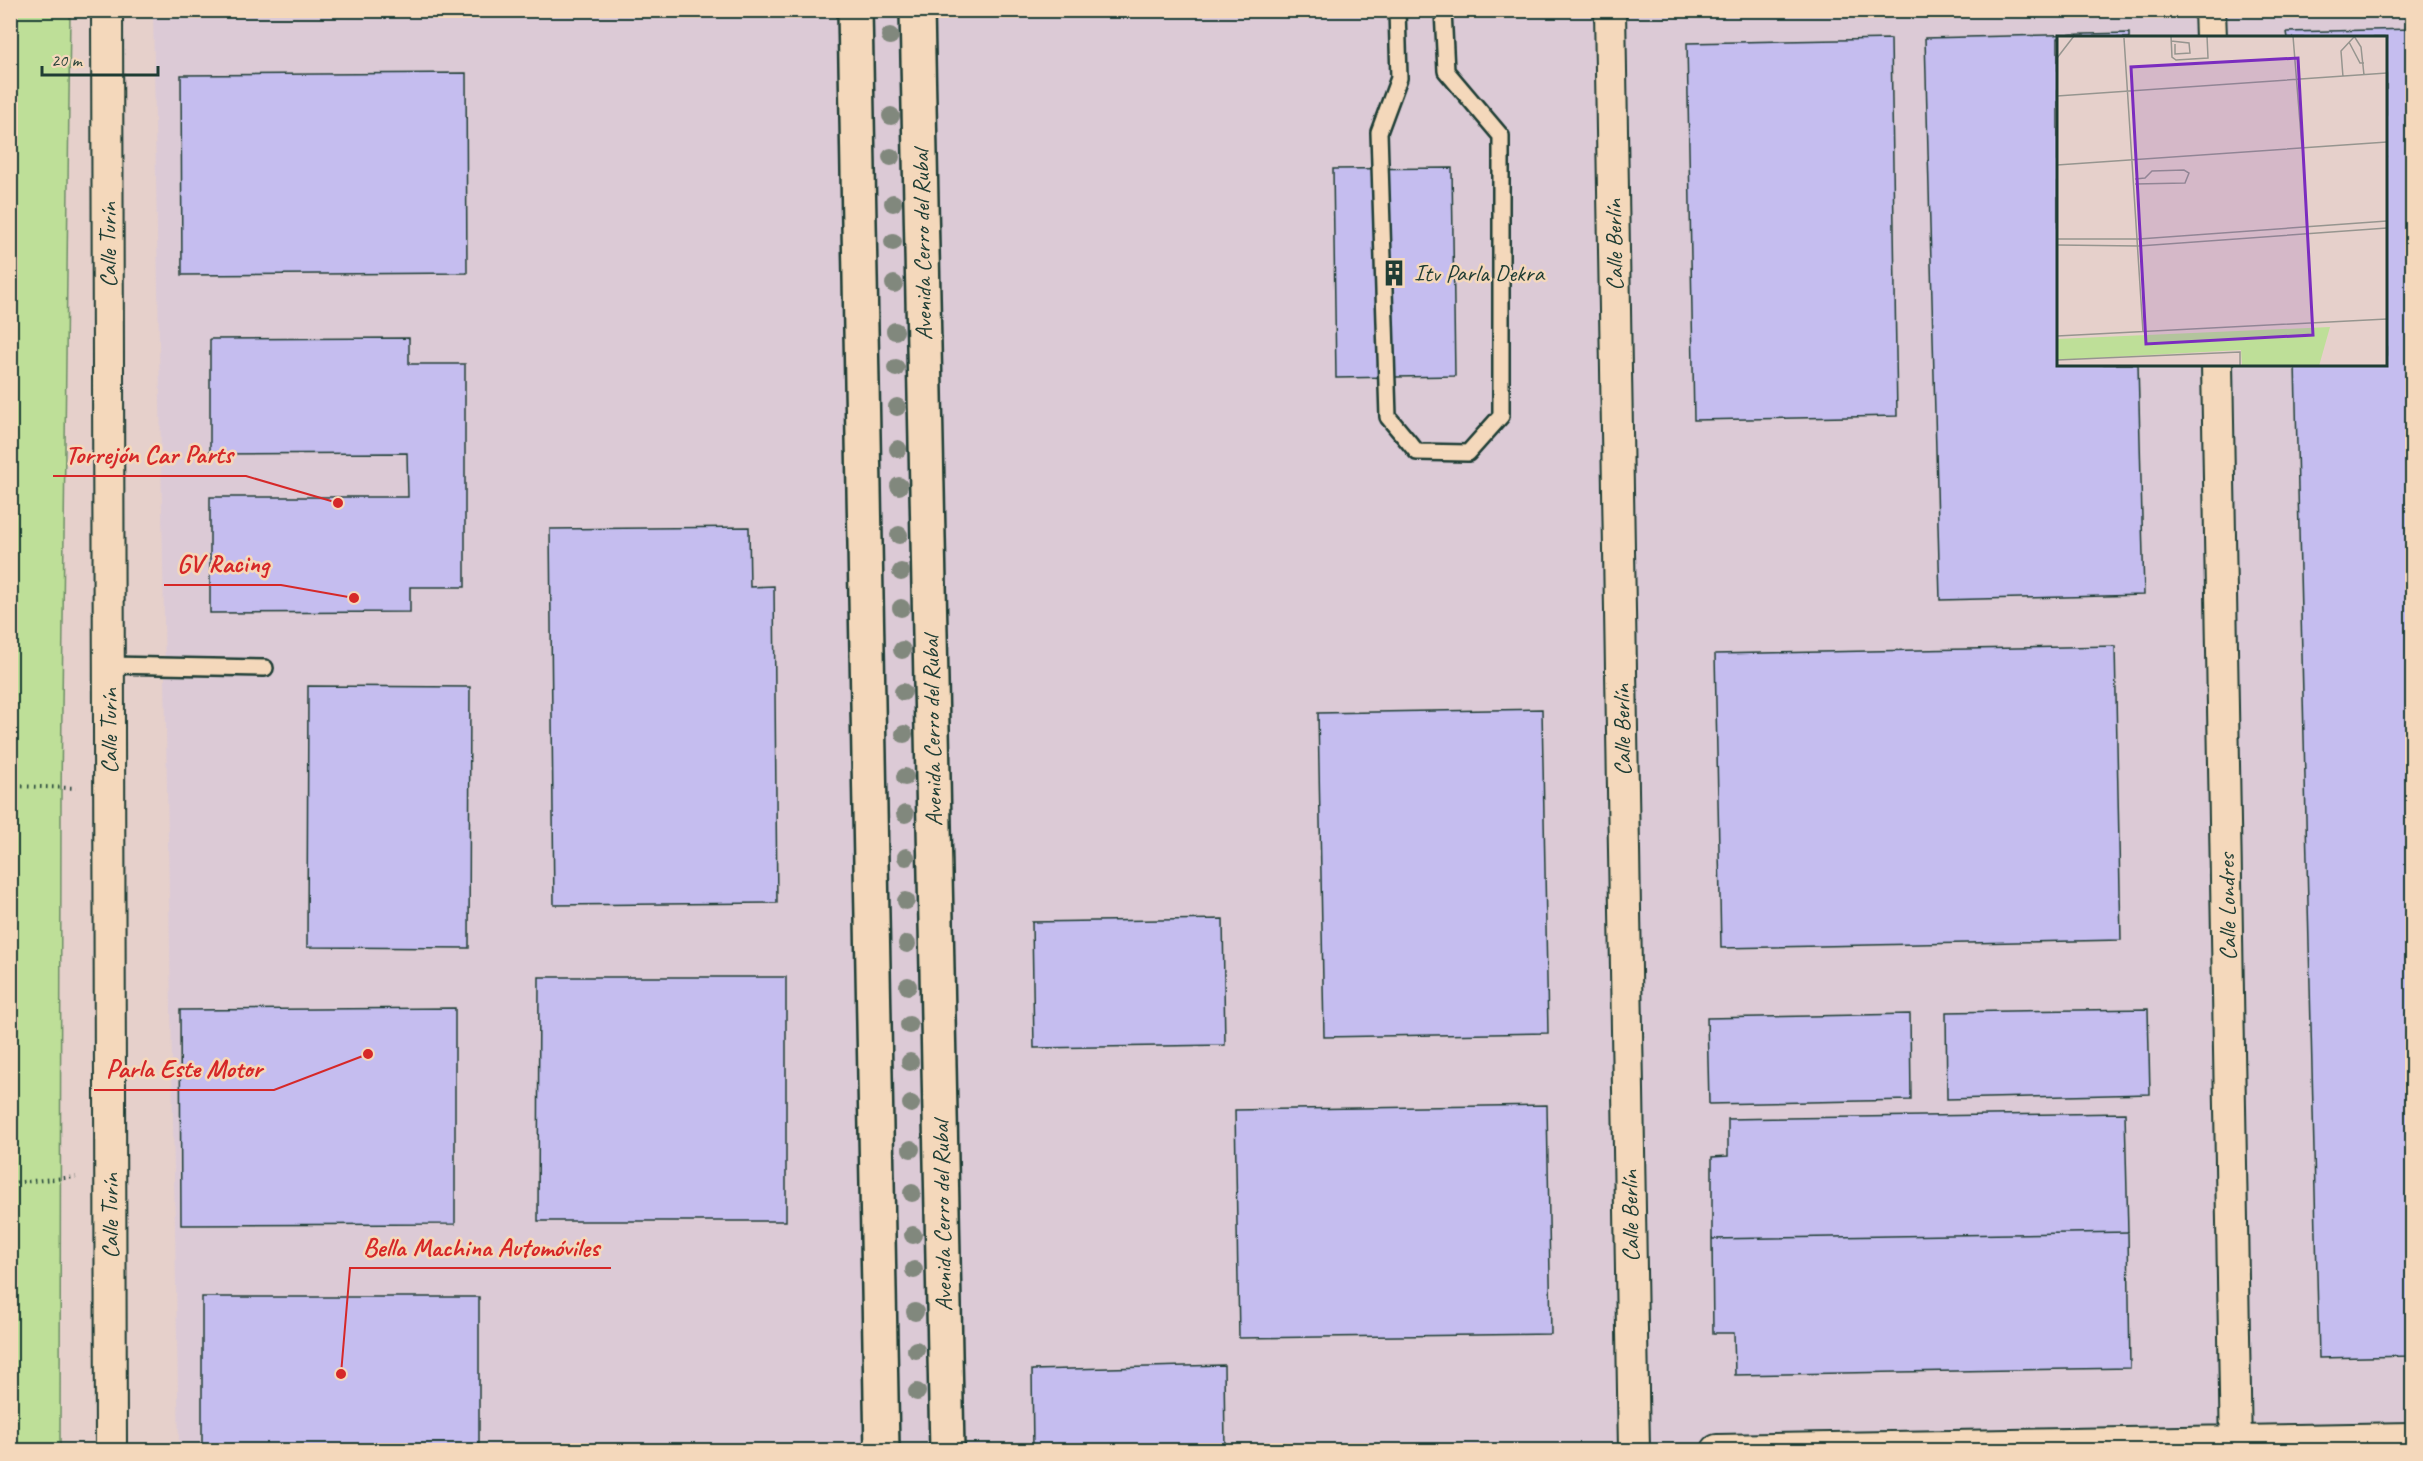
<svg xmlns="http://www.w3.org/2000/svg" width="2423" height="1461" viewBox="0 0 2423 1461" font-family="Caveat,sans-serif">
<rect width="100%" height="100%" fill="#e6d0cb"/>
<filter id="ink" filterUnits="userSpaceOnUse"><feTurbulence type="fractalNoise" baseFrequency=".0167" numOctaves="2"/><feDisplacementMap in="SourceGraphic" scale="12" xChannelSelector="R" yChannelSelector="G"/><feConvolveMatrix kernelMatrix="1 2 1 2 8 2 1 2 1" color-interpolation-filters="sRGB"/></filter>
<g filter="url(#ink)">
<!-- built -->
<path fill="#dccad6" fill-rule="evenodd" d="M 153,11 L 2412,11 L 2412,1450 L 179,1450 ZM 2058,38 L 2386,38 L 2386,364 L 2058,364 Z"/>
<!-- green -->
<path fill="#bedf98" stroke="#6e8e66" stroke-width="1.5" d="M 10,11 L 70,11 L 61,794 L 60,1450 L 10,1450 Z"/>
<!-- building -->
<path fill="#c5bdef" stroke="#1f3d34" stroke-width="1.5" d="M 2412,29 L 2412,1356 L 2319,1358 L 2295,364 L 2386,364 L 2386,38 L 2288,38 L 2287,32 Z
M 2129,33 L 2129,38 L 2058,38 L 2058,364 L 2138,364 L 2144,595 L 1940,600 L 1925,38 Z
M 1891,39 L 1897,416 L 1694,420 L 1687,43 Z
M 466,73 L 467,273 L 182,275 L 181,75 Z
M 1452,168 L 1455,376 L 1336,378 L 1333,169 Z
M 409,338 L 409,364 L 465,364 L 465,587 L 410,587 L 410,612 L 210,613 L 210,497 L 408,497 L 407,453 L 210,454 L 210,339 Z
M 749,527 L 750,587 L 774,586 L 777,903 L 554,905 L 550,529 Z
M 2115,646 L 2121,940 L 1721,948 L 1715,654 Z
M 308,686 L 470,687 L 469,948 L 307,947 Z
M 1542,709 L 1548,1033 L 1324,1037 L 1318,713 Z
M 1223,919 L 1225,1045 L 1034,1048 L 1032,922 Z
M 539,977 L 786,977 L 786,1221 L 538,1221 Z
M 455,1008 L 455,1224 L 181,1225 L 180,1010 Z
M 2148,1009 L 2150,1094 L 1947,1099 L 1946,1012 Z
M 1910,1014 L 1911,1100 L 1709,1104 L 1707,1018 Z
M 1547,1105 L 1551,1334 L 1239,1338 L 1235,1110 Z
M 2125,1113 L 2128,1232 L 1712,1239 L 1712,1157 L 1728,1156 L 1728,1119 Z
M 2128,1232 L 2130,1368 L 1735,1375 L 1734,1333 L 1713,1333 L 1712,1239 Z
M 202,1297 L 479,1297 L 479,1450 L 202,1450 Z
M 1224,1365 L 1225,1450 L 1033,1450 L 1032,1370 Z"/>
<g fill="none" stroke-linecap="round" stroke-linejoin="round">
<!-- service casing -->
<g stroke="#1f3d34" stroke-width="20">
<path id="service" d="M 1397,10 L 1399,78 L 1379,132 L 1388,417 L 1417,452 L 1468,453 L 1501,416 L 1501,136 L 1446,71 L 1443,10
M 109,665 L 265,668"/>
</g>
<!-- minor casing -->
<g stroke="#1f3d34" stroke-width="34">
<path id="minor" d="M 107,10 L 111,1450
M 1610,10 L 1634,1450
M 2210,10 L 2211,38
M 2217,364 L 2236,1450
M 1717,1450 L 2412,1438"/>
</g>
<!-- tertiary casing -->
<g stroke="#1f3d34" stroke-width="38">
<path id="tertiary" d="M 855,10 L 882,1450
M 917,10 L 947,1450"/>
</g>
<!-- path -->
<path stroke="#1f3d34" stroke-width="4" stroke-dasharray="1.5 4.5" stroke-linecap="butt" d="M 10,786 L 76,788
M 10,1183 L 76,1177"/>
<!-- service -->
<use href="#service" stroke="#f4d8bb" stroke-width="15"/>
<!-- minor -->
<use href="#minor" stroke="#f4d8bb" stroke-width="30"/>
<!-- tertiary -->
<use href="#tertiary" stroke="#f4d8bb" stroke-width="33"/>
</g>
<!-- trees -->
<g fill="#81887d">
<circle cx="890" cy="36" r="9"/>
<circle cx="891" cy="116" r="9"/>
<circle cx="891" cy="157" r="9"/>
<circle cx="893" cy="203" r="9"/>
<circle cx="893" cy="242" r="9"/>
<circle cx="894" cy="284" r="9"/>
<circle cx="895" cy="331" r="9"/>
<circle cx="896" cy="368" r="9"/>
<circle cx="897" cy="407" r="9"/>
<circle cx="898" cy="449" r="9"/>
<circle cx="899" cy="486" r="9"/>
<circle cx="899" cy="535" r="9"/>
<circle cx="901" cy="572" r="9"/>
<circle cx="901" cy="608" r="9"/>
<circle cx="902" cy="650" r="9"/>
<circle cx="903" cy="692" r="9"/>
<circle cx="904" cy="734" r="9"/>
<circle cx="905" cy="777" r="9"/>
<circle cx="905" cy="814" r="9"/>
<circle cx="906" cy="857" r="9"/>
<circle cx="906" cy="901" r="9"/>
<circle cx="907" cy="944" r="9"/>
<circle cx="908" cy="986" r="9"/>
<circle cx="909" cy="1025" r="9"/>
<circle cx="910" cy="1062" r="9"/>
<circle cx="911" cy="1104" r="9"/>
<circle cx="911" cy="1149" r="9"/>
<circle cx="912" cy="1193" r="9"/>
<circle cx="913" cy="1235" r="9"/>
<circle cx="914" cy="1270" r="9"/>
<circle cx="915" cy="1312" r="9"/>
<circle cx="916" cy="1350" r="9"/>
<circle cx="917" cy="1392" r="9"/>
</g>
</g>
<!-- icons -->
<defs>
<g id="building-bare" transform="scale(2.07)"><path d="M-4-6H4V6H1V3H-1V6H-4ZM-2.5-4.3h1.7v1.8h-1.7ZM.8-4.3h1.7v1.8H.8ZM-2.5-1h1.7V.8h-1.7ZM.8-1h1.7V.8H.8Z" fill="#1f3d34" stroke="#f4d8bb" stroke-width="2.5" paint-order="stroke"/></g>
</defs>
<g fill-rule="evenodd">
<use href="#building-bare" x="1394" y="273"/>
</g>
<g text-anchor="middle" stroke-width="5" stroke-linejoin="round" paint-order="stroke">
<!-- street labels -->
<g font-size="24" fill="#1f3d34" stroke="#f4d8bb">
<text transform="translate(108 245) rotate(-90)" y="8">Calle Turín</text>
<text transform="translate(922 245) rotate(-91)" y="8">Avenida Cerro del Rubal</text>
<text transform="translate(1614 245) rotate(-91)" y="8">Calle Berlín</text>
<text transform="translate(1622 730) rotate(-91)" y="8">Calle Berlín</text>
<text transform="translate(109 731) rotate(-90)" y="8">Calle Turín</text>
<text transform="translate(932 731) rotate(-91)" y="8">Avenida Cerro del Rubal</text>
<text transform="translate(2227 907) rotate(-91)" y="8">Calle Londres</text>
<text transform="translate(110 1216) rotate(-90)" y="8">Calle Turín</text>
<text transform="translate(942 1216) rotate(-91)" y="8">Avenida Cerro del Rubal</text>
<text transform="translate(1630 1216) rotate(-91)" y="8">Calle Berlín</text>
</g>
<!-- poi labels -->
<g font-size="24" fill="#1f3d34" stroke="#f4d8bb" text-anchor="start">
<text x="1414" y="281">Itv Parla Dekra</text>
</g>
</g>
<!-- overview -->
<g transform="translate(2057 36)">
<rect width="330" height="330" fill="#e6d0cb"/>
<path d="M 273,291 L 262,330 L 185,330 L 184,314 L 0,324 L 0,303 Z" fill="#bedf98"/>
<path fill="none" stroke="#96958f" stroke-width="1.5" d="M 33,0 L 91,0M 114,0 L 115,21 L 119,24 L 151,22 L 150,0M 236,0 L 245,112M 297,0 L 304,11 L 307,39M 67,2 L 86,296M 114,5 L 132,7 L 133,17 L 118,18 L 118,8M 292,6 L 303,27 L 307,27M 0,22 L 17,0M 286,41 L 284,15 L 297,1M 0,60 L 330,37M 0,129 L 330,106M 78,143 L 88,142 L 95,135 L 127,134 L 132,137 L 128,147 L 78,148M 0,203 L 82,203 L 330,185M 0,209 L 82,210 L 330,192M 0,300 L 330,283M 0,324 L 183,316 L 183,330"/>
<path fill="#7b2cbf" fill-opacity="0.15" stroke="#7b2cbf" stroke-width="3" d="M 241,22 L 256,299 L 89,308 L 74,31 Z"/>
<rect width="330" height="330" fill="none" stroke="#1f3d34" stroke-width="3"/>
</g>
<!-- callouts -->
<path fill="none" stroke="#d62828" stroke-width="2" d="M338 503L246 476H53M354 598L281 585H164M368 1054L274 1090H94M341 1374L350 1268H611"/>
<g fill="#d62828" stroke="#f4d8bb" stroke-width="2">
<circle cx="338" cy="503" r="6"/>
<circle cx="354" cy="598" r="6"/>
<circle cx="368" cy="1054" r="6"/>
<circle cx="341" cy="1374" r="6"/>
</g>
<g font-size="26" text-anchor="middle" font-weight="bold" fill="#d62828" stroke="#f4d8bb" stroke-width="5" stroke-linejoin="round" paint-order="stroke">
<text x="149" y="463">Torrejón Car Parts</text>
<text x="223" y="572">GV Racing</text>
<text x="184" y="1077">Parla Este Motor</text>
<text x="481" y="1256">Bella Machina Automóviles</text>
</g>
<!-- margin -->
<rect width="2423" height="1461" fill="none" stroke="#f4d8bb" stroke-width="36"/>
<rect x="18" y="18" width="2387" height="1425" fill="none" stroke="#1f3d34" stroke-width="2" filter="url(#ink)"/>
<!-- scale -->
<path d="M42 66v9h116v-9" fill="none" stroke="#1f3d34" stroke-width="3"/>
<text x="51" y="66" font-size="18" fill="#1f3d34" stroke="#f4d8bb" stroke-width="4.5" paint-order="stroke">20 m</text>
</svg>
